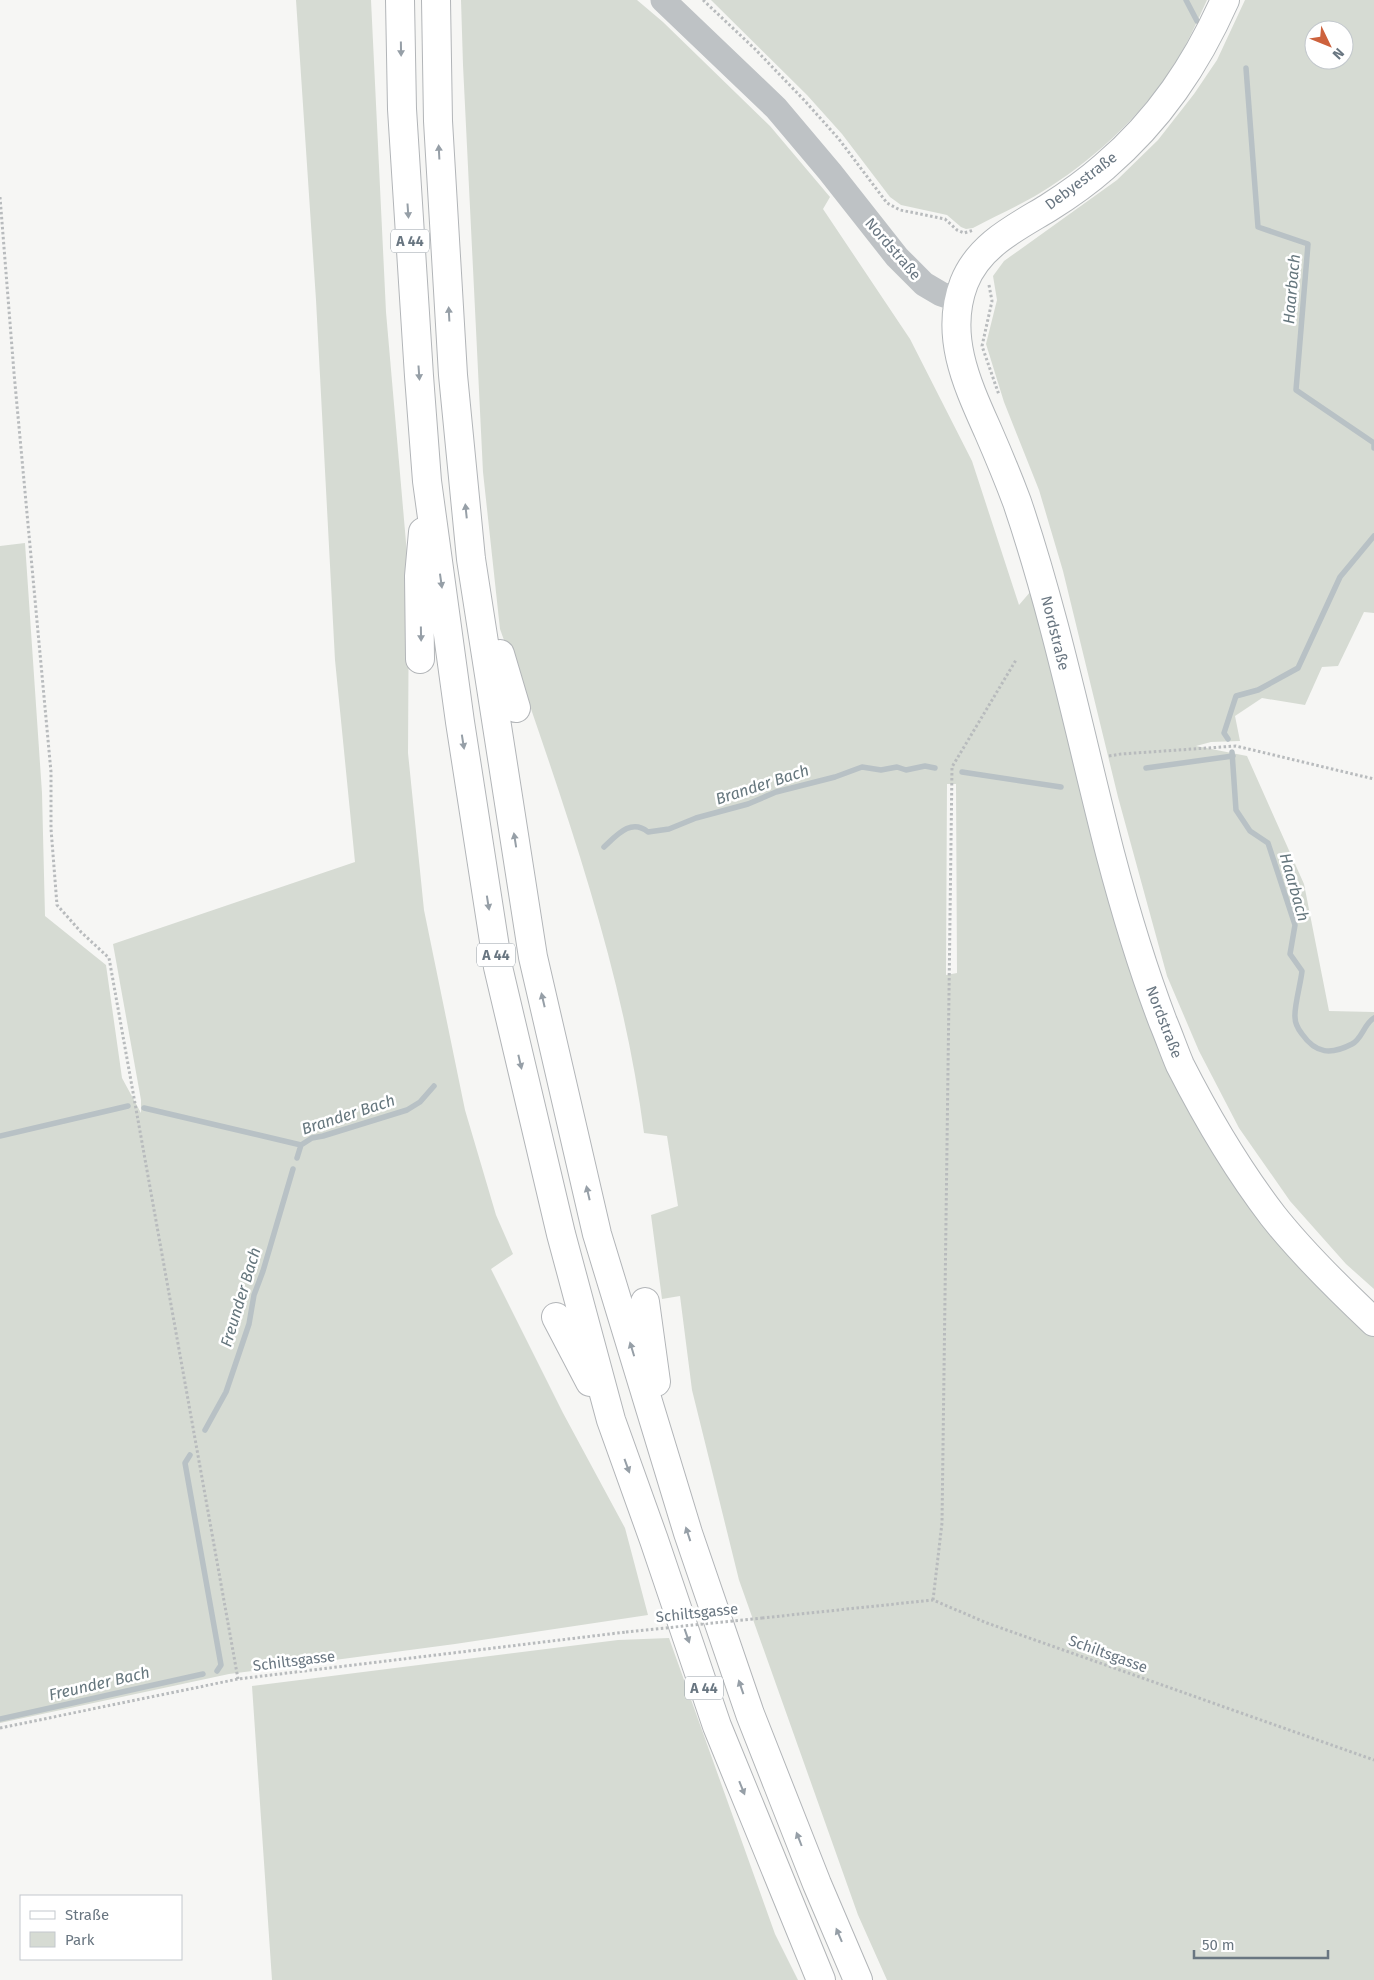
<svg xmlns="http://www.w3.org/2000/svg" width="1374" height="1980" viewBox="0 0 1374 1980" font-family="'Fira Sans',sans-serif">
<rect width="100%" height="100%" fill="#f6f6f4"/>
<!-- green -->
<path fill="#d6dbd3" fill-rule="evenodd" d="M 296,0 L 371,0 L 386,312 L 409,577 L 408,753 L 424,910 L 465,1110 L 496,1215 L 513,1254 L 491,1269 L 563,1413 L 625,1528 L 648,1615 L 455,1644 L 229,1674 L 0,1723 L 0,546 L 25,543 L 42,793 L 45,916 L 106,965 L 122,1078 L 141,1113 L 141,1100 L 113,944 L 355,862 L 335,660 L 316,300 Z
M 461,0 L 637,0 L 663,22 L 770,126 L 830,197 L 823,209 L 910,339 L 972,461 L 1019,605 L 1031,591 L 1138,987 L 1324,1288 L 1374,1337 L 1374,1980 L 887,1980 L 858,1915 L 739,1580 L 692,1390 L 680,1296 L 662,1299 L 651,1215 L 678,1206 L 667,1136 L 644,1133 C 625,986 578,846 530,706 L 524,696 L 500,629 L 483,472 L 463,65 ZM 947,784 L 956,784 L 957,973 L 946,975 Z
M 711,0 L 1207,0 C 1196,24 1185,49 1170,71 C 1138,119 1090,163 1040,193 C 1019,206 995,216 973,228 L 966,229 L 961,227 L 947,215 L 901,205 L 890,197 L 842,134 L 807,95 Z
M 1245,0 L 1374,0 L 1374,613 L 1364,612 L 1338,666 L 1322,667 L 1305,705 L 1262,698 L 1235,716 L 1240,741 L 1211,742 L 1196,746 L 1247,756 L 1304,884 L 1329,1011 L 1374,1012 L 1374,1289 L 1346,1264 L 1290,1201 L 1239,1128 L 1199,1051 L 1167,976 L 1118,797 L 1063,571 L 1039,490 L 1004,402 L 986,344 L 997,300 L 993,276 L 1004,261 L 1117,180 L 1158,140 L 1194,94 L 1217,60 ZM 1314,30 L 1344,30 L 1344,60 L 1314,60 Z
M 669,1638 L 775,1934 L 798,1980 L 272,1980 L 252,1686 L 618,1640 Z"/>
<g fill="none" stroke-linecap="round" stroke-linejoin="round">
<!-- stream -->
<path stroke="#b8c1c5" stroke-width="5.5" d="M 1186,0 L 1197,21
M 1246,68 L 1258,227 L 1308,244 L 1296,390 L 1374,443 L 1374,448
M 1228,739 L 1224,733 L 1236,696 L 1258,690 L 1298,668 L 1340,577 L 1374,536
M 1232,752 L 1236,810 L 1250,831 L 1268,843 L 1295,925 L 1290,954 L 1302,971 C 1301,982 1294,1007 1295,1017 C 1295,1023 1298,1029 1302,1034 C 1316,1054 1331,1055 1352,1044 C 1362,1039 1364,1024 1374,1018
M 1146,768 L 1233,756
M 962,772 L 1061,787
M 604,847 C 617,835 631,818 648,832 L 669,829 L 696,818 L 748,804 L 776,792 L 835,777 L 862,767 L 881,770 L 897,767 L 906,770 L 925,766 L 935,768
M 144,1108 L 301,1145 L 312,1138 L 323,1136 L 407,1110 L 420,1102 L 434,1086
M 0,1136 L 128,1106
M 297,1158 L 301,1145
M 205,1430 L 226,1392 L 249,1324 L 254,1295 L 263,1271 L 293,1169
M 190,1455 L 185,1463 L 221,1665 L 217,1671
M 0,1719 L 203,1674"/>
<!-- major casing -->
<g stroke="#b2b6b9" stroke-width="30">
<path id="major" d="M 1225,0 C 1196,65 1159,120 1104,167 C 1087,182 1067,196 1048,208 C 1015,228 979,245 964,283 C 944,335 967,384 988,431 C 998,454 1008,478 1017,502 C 1056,617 1080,736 1110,853 C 1125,910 1142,967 1163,1022 C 1169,1036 1174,1051 1180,1065 C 1207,1118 1237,1169 1273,1216 C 1303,1254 1339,1289 1374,1322"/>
</g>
<!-- highway casing -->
<g stroke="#b2b5b8" stroke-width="30">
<path id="highway" d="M 400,0 L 402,109 L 419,376 L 427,481 L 460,722 L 498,967 L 561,1234 L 611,1420 L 654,1540 L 717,1726 L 821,1980
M 436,0 L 438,121 L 453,375 L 471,559 L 533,957 L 597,1234 L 688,1533 L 750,1714 L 817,1884 L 858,1980
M 500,654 L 516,708
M 420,659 L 419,576 L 423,532
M 645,1302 L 656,1382
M 556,1317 L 590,1382"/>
</g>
<!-- path -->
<path stroke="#b8bbbd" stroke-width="3" stroke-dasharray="2.5 2.5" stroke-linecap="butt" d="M 703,0 L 755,49 L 804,100 L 838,138 L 887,203 L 900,210 L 945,219 L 957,230 L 964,233 L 974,230
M 0,197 L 14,373 L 51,772 L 51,829 L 57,905 L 81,932 L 109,958 L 238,1679
M 989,285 L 992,301 L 982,346 L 999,395
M 1109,756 L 1121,754 L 1236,746 L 1374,779
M 933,1600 L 942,1523 L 952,767 L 1016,660
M 762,1618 L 933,1600 L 987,1623 L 1374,1760
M 0,1728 L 238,1679 L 626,1632"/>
<!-- minor -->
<path stroke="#bec2c5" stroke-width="25" d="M 663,0 L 776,108 L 830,172 L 897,257 L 924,284 L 941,294 L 959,300"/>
<!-- major -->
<use href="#major" stroke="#fff" stroke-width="28"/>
<!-- highway -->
<use href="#highway" stroke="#fff" stroke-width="28"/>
<!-- path-bridge -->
<path stroke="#b8bbbd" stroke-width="3" stroke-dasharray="2.5 2.5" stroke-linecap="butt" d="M 626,1632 L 762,1618"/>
</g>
<!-- one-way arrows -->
<defs><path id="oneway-solid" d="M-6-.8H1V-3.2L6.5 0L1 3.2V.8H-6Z" transform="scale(1.25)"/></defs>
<g fill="#969fa7">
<use href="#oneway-solid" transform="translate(401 49) rotate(89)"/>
<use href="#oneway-solid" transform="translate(439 152) rotate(-93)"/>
<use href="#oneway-solid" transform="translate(408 211) rotate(86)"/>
<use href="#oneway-solid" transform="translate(449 314) rotate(-93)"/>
<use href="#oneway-solid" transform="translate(419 373) rotate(86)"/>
<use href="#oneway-solid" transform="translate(466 511) rotate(-96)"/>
<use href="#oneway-solid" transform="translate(441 581) rotate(82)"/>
<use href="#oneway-solid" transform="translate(421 634) rotate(89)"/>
<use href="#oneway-solid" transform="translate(463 742) rotate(81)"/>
<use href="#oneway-solid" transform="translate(515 840) rotate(-99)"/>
<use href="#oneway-solid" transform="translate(488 903) rotate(81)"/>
<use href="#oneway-solid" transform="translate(543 1000) rotate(-103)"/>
<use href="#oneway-solid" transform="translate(520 1062) rotate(77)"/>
<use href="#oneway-solid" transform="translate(588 1193) rotate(-103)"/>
<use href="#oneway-solid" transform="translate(632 1349) rotate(-107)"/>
<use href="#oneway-solid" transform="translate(627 1466) rotate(70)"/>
<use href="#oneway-solid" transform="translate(688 1534) rotate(-108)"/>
<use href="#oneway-solid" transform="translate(687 1636) rotate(71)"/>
<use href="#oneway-solid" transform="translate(741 1687) rotate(-109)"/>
<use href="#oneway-solid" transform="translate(742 1788) rotate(68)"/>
<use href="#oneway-solid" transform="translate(799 1839) rotate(-111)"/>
<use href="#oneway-solid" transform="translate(839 1935) rotate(-113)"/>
</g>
<g text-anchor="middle" stroke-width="5" stroke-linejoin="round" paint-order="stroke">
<!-- shield labels -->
<g fill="#fff" stroke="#969fa7" stroke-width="1">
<rect x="391" y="229.5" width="38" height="23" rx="4"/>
<rect x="477" y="943.5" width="38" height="23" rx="4"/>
<rect x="685" y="1676.5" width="38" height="23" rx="4"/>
</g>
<g font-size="14" font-weight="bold" fill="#697681">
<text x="410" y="246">A 44</text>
<text x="496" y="960">A 44</text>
<text x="704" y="1693">A 44</text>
</g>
<!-- street labels -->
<g font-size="15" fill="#697681" stroke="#fff">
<text transform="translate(1081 181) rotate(-37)" y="5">Debyestraße</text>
<text transform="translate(893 249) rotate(49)" y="5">Nordstraße</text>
<text transform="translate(1055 633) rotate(76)" y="5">Nordstraße</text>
<text transform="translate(1164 1022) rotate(69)" y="5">Nordstraße</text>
<text transform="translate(697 1613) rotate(-6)" y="5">Schiltsgasse</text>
<text transform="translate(1108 1654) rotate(20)" y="5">Schiltsgasse</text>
<text transform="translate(294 1661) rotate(-7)" y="5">Schiltsgasse</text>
</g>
<!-- water labels -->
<g font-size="16" font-style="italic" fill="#65767d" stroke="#fff">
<text transform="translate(1291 289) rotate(-85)" y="6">Haarbach</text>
<text transform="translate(762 784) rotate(-18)" y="6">Brander Bach</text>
<text transform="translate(1295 887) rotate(74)" y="6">Haarbach</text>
<text transform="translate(348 1114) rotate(-18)" y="6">Brander Bach</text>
<text transform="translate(240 1297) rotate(-73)" y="6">Freunder Bach</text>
<text transform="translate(99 1683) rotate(-13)" y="6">Freunder Bach</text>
</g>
</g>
<!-- legend -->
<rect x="20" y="1895" width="162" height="65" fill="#ffffff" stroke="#c3c8cd"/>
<rect x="30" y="1911" width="25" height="8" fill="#ffffff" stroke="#c3c8cd"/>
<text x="65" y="1920" font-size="15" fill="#697681">Straße</text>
<rect x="30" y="1932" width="25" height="15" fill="#d6dbd3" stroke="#c3c8cd"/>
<text x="65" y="1945" font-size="15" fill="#697681">Park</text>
<!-- north arrow -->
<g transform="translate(1329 45) rotate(133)"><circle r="24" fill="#ffffff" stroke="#c3c8cd"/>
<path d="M0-4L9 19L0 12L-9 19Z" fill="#cd623d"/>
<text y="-8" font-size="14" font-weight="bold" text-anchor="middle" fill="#697681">N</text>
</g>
<!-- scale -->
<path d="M1194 1950v8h134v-8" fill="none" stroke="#697681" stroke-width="2.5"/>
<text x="1202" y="1950" font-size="15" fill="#697681" stroke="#ffffff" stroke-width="4" paint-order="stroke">50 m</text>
</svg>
